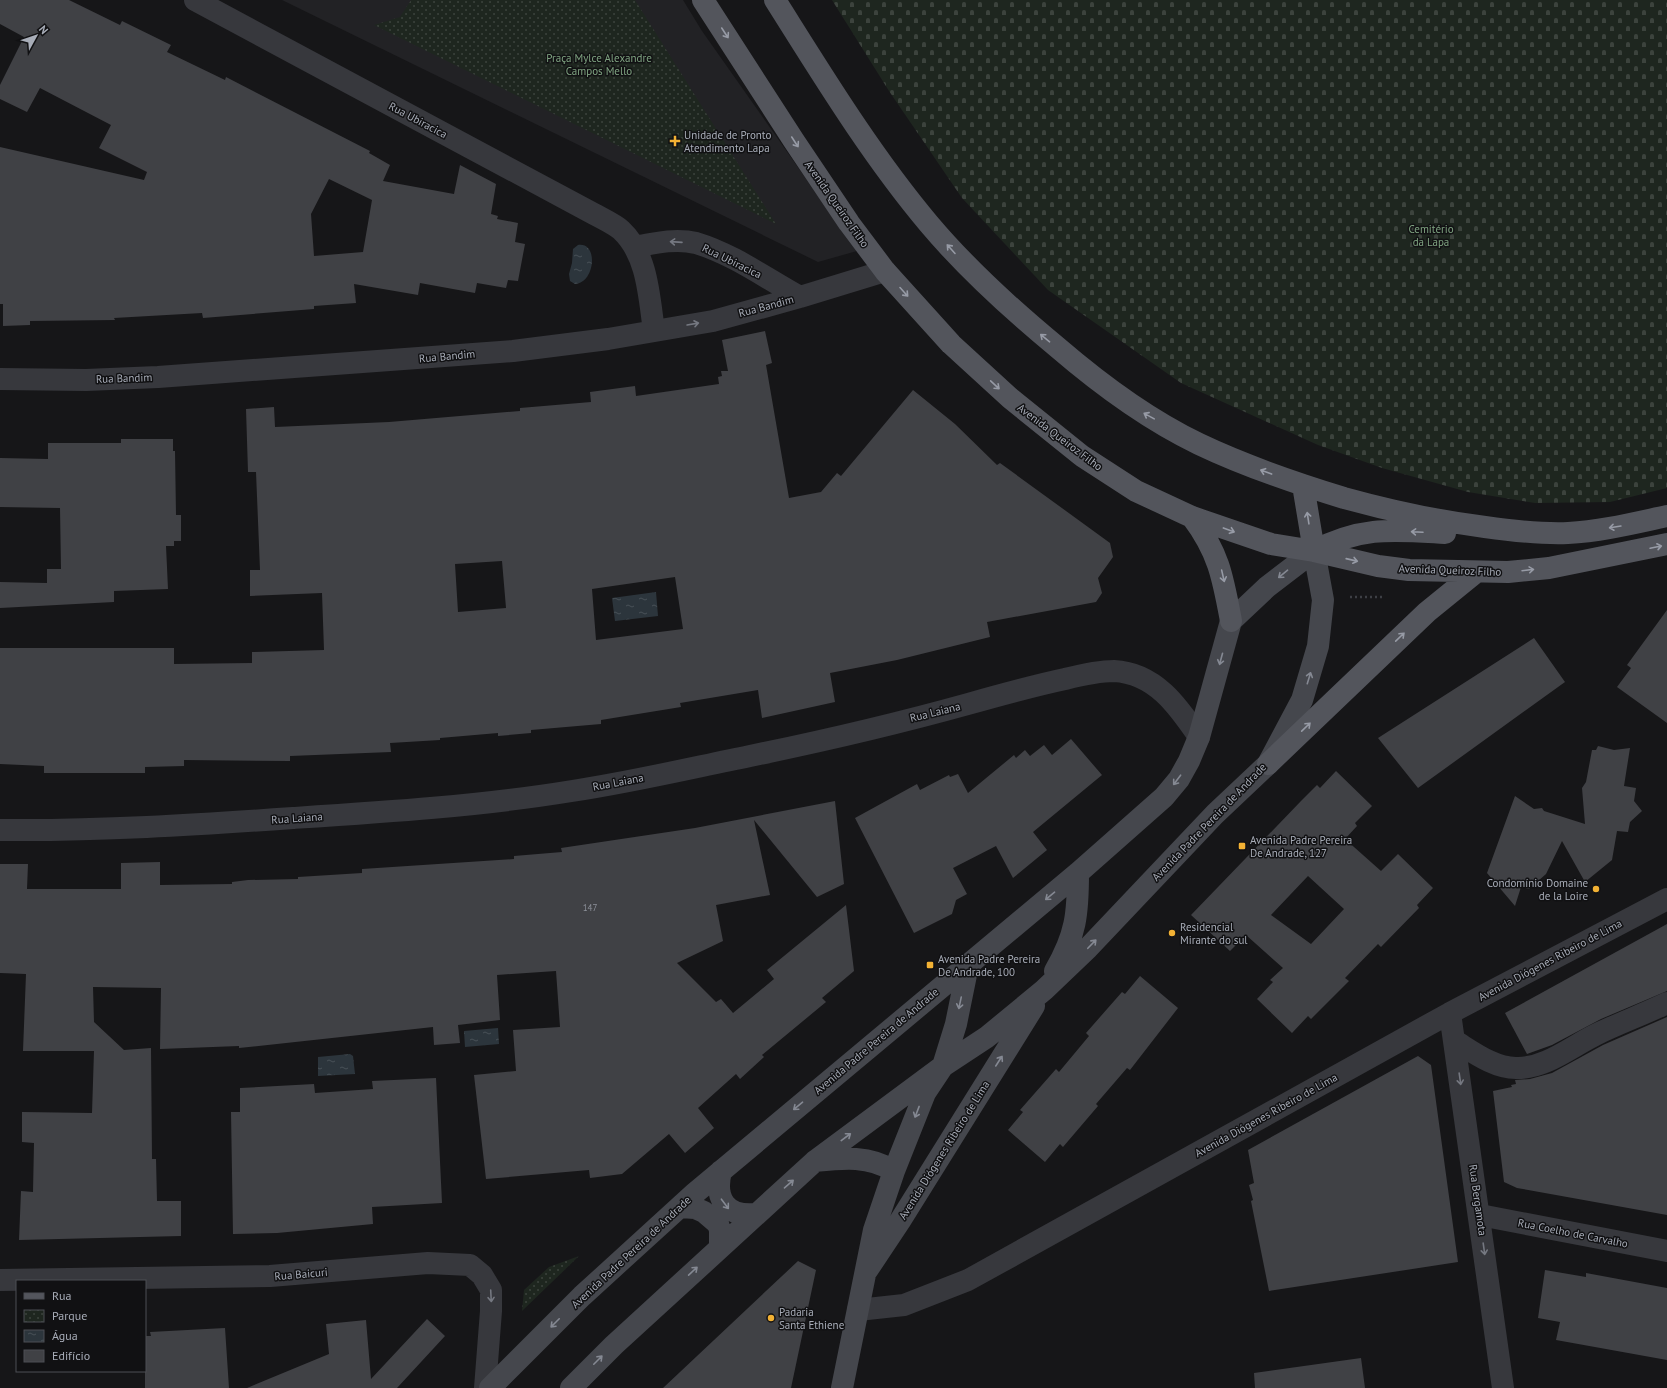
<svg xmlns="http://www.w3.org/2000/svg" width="1667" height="1388" viewBox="0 0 1667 1388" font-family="'PT Sans',sans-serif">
<defs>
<pattern id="cemetery-stones" width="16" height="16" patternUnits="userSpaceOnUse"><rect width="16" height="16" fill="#1e261f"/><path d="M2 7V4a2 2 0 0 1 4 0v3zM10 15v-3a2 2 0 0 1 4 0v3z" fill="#3c433d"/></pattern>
<pattern id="park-dots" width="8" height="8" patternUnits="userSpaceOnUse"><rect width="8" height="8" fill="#1e261f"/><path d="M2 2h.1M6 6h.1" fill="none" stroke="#3c433d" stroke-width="1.8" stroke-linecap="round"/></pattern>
<pattern id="water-ripples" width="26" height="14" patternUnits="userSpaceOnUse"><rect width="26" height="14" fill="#2c353c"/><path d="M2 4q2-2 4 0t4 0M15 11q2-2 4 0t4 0" fill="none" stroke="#485056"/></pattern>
</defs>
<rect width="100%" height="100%" fill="#161618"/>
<!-- built -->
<path fill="#222225" d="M 282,0 L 683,0 L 702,31 L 857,251 L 818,262 Z"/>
<!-- cemetery -->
<path fill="url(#cemetery-stones)" d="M 832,0 L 1667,0 L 1667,488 L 1610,502 L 1535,503 L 1468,492 L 1382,468 L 1318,445 L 1181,383 L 1048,290 L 962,198 L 889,91 Z"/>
<!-- park -->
<path fill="url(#park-dots)" d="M 411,0 L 635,0 L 776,224 L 374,25 L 400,17 Z
M 579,1256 L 522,1311 L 524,1290 L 549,1267 Z"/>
<!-- water -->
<path fill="url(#water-ripples)" d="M 578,245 C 599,242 595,283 575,284 L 570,281 L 569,274 L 572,263 L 573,249 Z
M 656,592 L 658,616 L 615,621 L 612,598 Z
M 498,1028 L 499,1044 L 465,1047 L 464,1031 Z
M 350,1054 L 353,1056 L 355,1074 L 318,1076 L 318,1057 Z"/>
<!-- building -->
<path fill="#404145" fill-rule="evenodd" d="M 0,0 L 69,0 L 120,25 L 122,21 L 171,45 L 167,52 L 225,80 L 226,77 L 370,151 L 369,153 L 390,165 L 383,181 L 454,194 L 460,165 L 496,184 L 491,214 L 498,216 L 497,219 L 518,223 L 515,242 L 525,244 L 518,281 L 508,280 L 506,288 L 477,283 L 475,293 L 420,283 L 418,295 L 354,284 L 356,303 L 314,306 L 314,309 L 203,318 L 202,313 L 114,318 L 115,320 L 30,321 L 30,325 L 3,326 L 3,304 L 0,304 L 0,147 L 144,180 L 147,172 L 99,148 L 111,125 L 40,88 L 27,112 L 0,99 L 0,85 L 24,37 L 0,24 ZM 329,179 L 372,200 L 363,252 L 314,256 L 311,214 Z
M 765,331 L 772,363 L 766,365 L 789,498 L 821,492 L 837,473 L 841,476 L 913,390 L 955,424 L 997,465 L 1000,463 L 1110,543 L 1113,557 L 1098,578 L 1102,593 L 1096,602 L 987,622 L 990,637 L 897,660 L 830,673 L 835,702 L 762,718 L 758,690 L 680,703 L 681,707 L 601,720 L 601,724 L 531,730 L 531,733 L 498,736 L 498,733 L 440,738 L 440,740 L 390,743 L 391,752 L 290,756 L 290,761 L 184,760 L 184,766 L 145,767 L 145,773 L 44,773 L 44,766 L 0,764 L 0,648 L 174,648 L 174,664 L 252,663 L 252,652 L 324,650 L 322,593 L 250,596 L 250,570 L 260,570 L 256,472 L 248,472 L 246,409 L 274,407 L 275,427 L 389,422 L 520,411 L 520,408 L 591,402 L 590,392 L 635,386 L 636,396 L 719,384 L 718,377 L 722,376 L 721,371 L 728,371 L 722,340 ZM 502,561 L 506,608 L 458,612 L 455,564 ZM 675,577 L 683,629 L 596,640 L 592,589 Z
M 121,439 L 173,439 L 173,451 L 175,451 L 176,515 L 181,515 L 181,541 L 174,541 L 174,546 L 166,546 L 168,589 L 114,591 L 114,602 L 0,608 L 0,582 L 47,583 L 47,569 L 61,569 L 60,508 L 0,507 L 0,458 L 48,459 L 48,443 L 121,443 Z
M 1667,610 L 1667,723 L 1617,687 L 1631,668 L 1627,665 Z
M 1534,638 L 1565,682 L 1418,788 L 1378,738 Z
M 1071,739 L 1102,775 L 1033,832 L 1047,850 L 1013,878 L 996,846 L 953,868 L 967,894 L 956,900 L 952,914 L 914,933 L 855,818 L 917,784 L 920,790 L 949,775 L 950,777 L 958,774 L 968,793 L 1014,755 L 1016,758 L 1025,750 L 1030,756 L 1044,745 L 1052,755 Z
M 1598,746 L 1614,750 L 1630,748 L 1624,786 L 1636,788 L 1634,801 L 1642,811 L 1630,822 L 1628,832 L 1617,831 L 1612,860 L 1585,882 L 1562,841 L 1546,874 L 1529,889 L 1521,887 L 1515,906 L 1487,873 L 1515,796 L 1534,809 L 1542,808 L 1544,811 L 1585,824 L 1582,788 L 1586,782 L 1592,750 L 1596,750 Z
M 1336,771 L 1372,806 L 1355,823 L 1357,826 L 1345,839 L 1381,871 L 1398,854 L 1433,888 L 1417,905 L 1419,908 L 1381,947 L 1378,944 L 1345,978 L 1349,981 L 1311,1019 L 1308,1016 L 1292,1033 L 1257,999 L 1273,982 L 1270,980 L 1283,968 L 1246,935 L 1230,951 L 1191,915 L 1301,801 L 1317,785 L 1320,788 ZM 1308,876 L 1344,909 L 1311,944 L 1271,915 Z
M 835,801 L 844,884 L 817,897 L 754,820 L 770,895 L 716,905 L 723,941 L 677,963 L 716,1002 L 721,999 L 733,1013 L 774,979 L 767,970 L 846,905 L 854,971 L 822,998 L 826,1002 L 762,1055 L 764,1057 L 740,1079 L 736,1074 L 698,1108 L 714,1128 L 685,1153 L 669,1134 L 622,1174 L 590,1178 L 589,1170 L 486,1179 L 474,1075 L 516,1071 L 513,1030 L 560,1027 L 556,971 L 497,975 L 500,1020 L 458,1025 L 460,1043 L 434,1045 L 433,1027 L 239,1048 L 239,1046 L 160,1049 L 161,988 L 93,987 L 94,1022 L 124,1050 L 151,1048 L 152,1159 L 156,1159 L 157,1201 L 181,1201 L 181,1236 L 19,1240 L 21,1191 L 33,1192 L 34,1143 L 22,1142 L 22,1112 L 92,1113 L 94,1051 L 23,1051 L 26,974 L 0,973 L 0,864 L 28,864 L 27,889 L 121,889 L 121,863 L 160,862 L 160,885 L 232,884 L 232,882 L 248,880 L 298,879 L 298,877 L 362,873 L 362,869 L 514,859 L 514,856 L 562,852 L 561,848 L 695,828 Z
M 1667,924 L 1667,991 L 1601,1019 L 1552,1045 L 1527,1054 L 1505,1013 Z
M 1140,976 L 1178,1008 L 1130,1070 L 1127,1068 L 1096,1104 L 1098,1106 L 1063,1147 L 1060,1144 L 1045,1162 L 1008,1130 L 1023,1112 L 1020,1110 L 1056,1069 L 1059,1072 L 1089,1036 L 1086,1033 L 1122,992 L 1125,994 Z
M 1667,1017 L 1667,1215 L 1517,1188 L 1504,1182 L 1493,1091 L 1512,1087 L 1511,1085 L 1516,1084 L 1515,1080 L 1530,1079 L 1552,1073 L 1603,1045 Z
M 1418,1056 L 1431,1065 L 1458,1262 L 1269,1291 L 1251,1201 L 1253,1200 L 1249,1185 L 1254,1183 L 1248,1150 Z
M 436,1078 L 442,1203 L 372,1207 L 373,1224 L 277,1233 L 233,1234 L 231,1112 L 240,1112 L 240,1088 L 314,1084 L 315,1093 L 373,1089 L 372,1081 Z
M 798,1261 L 816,1270 L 791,1388 L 663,1388 Z
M 1545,1270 L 1586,1277 L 1586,1273 L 1667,1288 L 1667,1360 L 1556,1340 L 1560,1322 L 1538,1318 Z
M 427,1319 L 445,1336 L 397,1388 L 247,1388 L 329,1354 L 326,1324 L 366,1320 L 371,1379 Z
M 225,1328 L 229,1388 L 145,1388 L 145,1336 L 151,1336 L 150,1332 Z
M 1361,1358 L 1365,1388 L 1255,1388 L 1254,1373 Z"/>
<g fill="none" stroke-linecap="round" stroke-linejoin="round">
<!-- path -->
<path stroke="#3d3f44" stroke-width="2.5" stroke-dasharray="2 3" stroke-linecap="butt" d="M 1350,597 L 1382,597 L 1381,595"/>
<!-- street -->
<path stroke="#37383d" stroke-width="22" d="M 195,0 L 594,214 C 603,219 614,224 621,230 C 648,255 649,297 654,331
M 635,247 C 655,243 676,238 696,243 C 733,254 767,279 800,297
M 0,379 L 86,380 L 158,377 L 513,351 L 608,339 L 713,321 L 800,297 L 885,271
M 0,830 C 98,831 195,825 293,818 C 386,812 480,806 572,791 C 632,782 691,768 750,756 C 823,741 896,724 968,704 C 1000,695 1032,686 1065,679 C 1081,675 1098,671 1114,671 C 1155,673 1178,706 1199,737
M 1450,1013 L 1503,1388
M 1455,1041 C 1473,1052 1494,1068 1516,1068 C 1545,1069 1572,1046 1597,1034 C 1620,1023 1644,1014 1667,1003
M 1480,1215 L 1667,1251
M 0,1280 L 270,1276 L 428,1263 L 470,1265 L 482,1275 L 491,1290 L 491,1311 L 485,1388
M 858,1310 L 904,1305 L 968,1280 L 1450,1013 L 1667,899"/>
<!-- secondary -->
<path stroke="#45474d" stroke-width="22" d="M 1055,971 C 1076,935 1078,914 1078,873
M 815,1161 C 843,1158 869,1155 894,1171
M 721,1171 C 714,1199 726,1217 756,1214
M 680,1207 L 695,1208 L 704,1212 L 718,1224 L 720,1230 L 720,1247
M 866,1272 L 900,1221 L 1034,1006
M 490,1388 L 582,1296 L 695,1193 L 1078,873 L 1164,797 L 1179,779 L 1189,761 L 1199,737 L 1231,621 L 1267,587 L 1314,551 L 1323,600 L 1318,646 L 1302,700 L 1268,764 L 1215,814 L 1088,948 L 1044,990 L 987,1037 L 943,1066 L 815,1161 L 614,1345 L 571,1388
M 842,1388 L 874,1230 L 894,1171 L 925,1093 L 943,1066 L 956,1024 L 968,965"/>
<!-- primary -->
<path stroke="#53555c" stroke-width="22" d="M 703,0 L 794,141 L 849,223 L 885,271 L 951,344 L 1010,398 L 1082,456 L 1136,491 L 1192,517 L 1271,544 L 1314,551 L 1378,566 L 1409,570 L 1508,572 L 1549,568 L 1667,544
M 775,0 C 823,76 871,155 929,224 C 967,269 1011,309 1057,347 C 1100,384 1147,419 1199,444 C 1245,466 1295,483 1344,498 C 1391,511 1438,521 1485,527 C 1513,531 1541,534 1568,533 C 1602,531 1634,523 1667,516
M 1303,485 L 1314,551
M 1192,517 C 1219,553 1223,578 1231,621
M 1314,551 C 1362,526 1393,530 1445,533
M 1268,764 L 1427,612 L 1475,573"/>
</g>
<!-- one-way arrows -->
<defs><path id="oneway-shaft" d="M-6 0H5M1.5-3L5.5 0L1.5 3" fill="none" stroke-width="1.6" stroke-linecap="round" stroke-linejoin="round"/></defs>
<g stroke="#979ba6">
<use href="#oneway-shaft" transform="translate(725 33) rotate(57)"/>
<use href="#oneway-shaft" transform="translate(795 142) rotate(57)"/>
<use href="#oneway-shaft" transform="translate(951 249) rotate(-132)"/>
<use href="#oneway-shaft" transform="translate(904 292) rotate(48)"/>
<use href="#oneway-shaft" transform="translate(1045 338) rotate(-140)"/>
<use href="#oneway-shaft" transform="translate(995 385) rotate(43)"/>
<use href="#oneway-shaft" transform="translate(1149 416) rotate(-151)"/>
<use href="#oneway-shaft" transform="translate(1266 472) rotate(-160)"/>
<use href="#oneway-shaft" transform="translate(1308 518) rotate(-99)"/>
<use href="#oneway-shaft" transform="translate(1615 527) rotate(171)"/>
<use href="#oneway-shaft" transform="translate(1229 530) rotate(20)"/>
<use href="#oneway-shaft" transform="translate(1417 532) rotate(-177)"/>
<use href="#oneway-shaft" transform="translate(1656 547) rotate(-12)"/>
<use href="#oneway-shaft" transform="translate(1352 560) rotate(13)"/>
<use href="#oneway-shaft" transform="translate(1528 570) rotate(-7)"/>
<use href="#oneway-shaft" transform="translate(1223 576) rotate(77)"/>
<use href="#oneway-shaft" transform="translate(1400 637) rotate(-44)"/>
<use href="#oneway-shaft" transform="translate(1306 727) rotate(-44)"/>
</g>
<g stroke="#757881">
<use href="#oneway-shaft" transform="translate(676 242) rotate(-176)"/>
<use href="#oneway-shaft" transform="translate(693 324) rotate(-10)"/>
<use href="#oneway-shaft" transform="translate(1460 1079) rotate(82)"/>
<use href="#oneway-shaft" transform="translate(1484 1249) rotate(82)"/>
<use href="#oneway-shaft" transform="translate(491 1296) rotate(87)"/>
</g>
<g stroke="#858993">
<use href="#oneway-shaft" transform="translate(1283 574) rotate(140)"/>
<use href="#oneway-shaft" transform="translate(1221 659) rotate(105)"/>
<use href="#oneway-shaft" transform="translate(1309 678) rotate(-73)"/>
<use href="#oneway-shaft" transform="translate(1177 780) rotate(127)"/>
<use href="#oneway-shaft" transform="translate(1050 896) rotate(140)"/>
<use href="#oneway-shaft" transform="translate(1092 944) rotate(-46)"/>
<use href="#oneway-shaft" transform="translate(960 1003) rotate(102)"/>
<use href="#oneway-shaft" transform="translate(999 1061) rotate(-57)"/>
<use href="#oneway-shaft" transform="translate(798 1106) rotate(140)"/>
<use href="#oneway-shaft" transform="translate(917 1112) rotate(111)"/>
<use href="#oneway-shaft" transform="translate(846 1137) rotate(-37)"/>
<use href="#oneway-shaft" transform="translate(789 1184) rotate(-41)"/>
<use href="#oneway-shaft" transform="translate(725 1204) rotate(53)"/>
<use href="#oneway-shaft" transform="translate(693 1271) rotate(-43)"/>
<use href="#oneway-shaft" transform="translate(555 1323) rotate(135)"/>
<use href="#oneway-shaft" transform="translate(598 1360) rotate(-45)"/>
</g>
<!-- markers -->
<g fill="#f2b134" stroke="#111113" stroke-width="1.5">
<path d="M673 135h4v4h4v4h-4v4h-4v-4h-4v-4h4z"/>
<rect x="1238" y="842" width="8" height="8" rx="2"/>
<circle cx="1596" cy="889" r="4"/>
<circle cx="1172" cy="933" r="4"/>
<rect x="926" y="961" width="8" height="8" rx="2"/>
<circle cx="771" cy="1318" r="4"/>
</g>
<g text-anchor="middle" stroke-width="3" stroke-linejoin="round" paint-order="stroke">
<!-- number labels -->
<g font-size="9" fill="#8e929b">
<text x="590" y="911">147</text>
</g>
<!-- park labels -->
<g font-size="11" fill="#7fa381" stroke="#111113">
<text x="599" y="62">Praça Mylce Alexandre<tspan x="599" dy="13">Campos Mello</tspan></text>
<text x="1431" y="233">Cemitério<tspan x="1431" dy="13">da Lapa</tspan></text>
</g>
<!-- street labels -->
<g font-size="11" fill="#a8adb8" stroke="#111113">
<text transform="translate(418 120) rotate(28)" y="4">Rua Ubiracica</text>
<text transform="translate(837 204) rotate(55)" y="4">Avenida Queiroz Filho</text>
<text transform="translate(732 261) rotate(26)" y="4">Rua Ubiracica</text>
<text transform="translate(766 306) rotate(-15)" y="4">Rua Bandim</text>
<text transform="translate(447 356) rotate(-5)" y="4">Rua Bandim</text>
<text transform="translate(124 378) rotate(-2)" y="4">Rua Bandim</text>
<text transform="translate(1060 437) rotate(37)" y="4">Avenida Queiroz Filho</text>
<text transform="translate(1450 570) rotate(2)" y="4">Avenida Queiroz Filho</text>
<text transform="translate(935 712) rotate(-14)" y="4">Rua Laiana</text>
<text transform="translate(618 782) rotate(-11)" y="4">Rua Laiana</text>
<text transform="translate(297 818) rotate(-4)" y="4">Rua Laiana</text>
<text transform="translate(1209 822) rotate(-46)" y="4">Avenida Padre Pereira de Andrade</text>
<text transform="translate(1550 960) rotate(-28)" y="4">Avenida Diógenes Ribeiro de Lima</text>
<text transform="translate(876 1041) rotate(-40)" y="4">Avenida Padre Pereira de Andrade</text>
<text transform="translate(1266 1115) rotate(-29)" y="4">Avenida Diógenes Ribeiro de Lima</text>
<text transform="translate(944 1150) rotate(-58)" y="4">Avenida Diógenes Ribeiro de Lima</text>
<text transform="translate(1478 1200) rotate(82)" y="4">Rua Bergamota</text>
<text transform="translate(1573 1233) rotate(11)" y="4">Rua Coelho de Carvalho</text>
<text transform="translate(631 1252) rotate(-43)" y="4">Avenida Padre Pereira de Andrade</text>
<text transform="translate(301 1274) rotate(-5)" y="4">Rua Baicuri</text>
</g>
<!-- poi labels -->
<g font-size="11" fill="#a8adb8" stroke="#111113" text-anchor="start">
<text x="684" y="139">Unidade de Pronto<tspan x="684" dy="13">Atendimento Lapa</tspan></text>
<text x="1250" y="844">Avenida Padre Pereira<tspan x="1250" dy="13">De Andrade, 127</tspan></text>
<text x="1588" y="887" text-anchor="end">Condomínio Domaine<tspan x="1588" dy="13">de la Loire</tspan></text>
<text x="1180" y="931">Residencial<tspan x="1180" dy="13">Mirante do sul</tspan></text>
<text x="938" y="963">Avenida Padre Pereira<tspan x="938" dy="13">De Andrade, 100</tspan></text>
<text x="779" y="1316">Padaria<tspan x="779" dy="13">Santa Ethiene</tspan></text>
</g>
</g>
<!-- legend -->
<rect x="16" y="1280" width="130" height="92" fill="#111113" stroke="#4d4f55"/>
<rect x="24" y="1293" width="20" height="6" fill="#53555c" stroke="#4d4f55"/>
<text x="52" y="1300" font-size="12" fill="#a8adb8">Rua</text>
<rect x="24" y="1310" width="20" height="12" fill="url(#park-dots)" stroke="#4d4f55"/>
<text x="52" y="1320" font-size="12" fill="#a8adb8">Parque</text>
<rect x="24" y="1330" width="20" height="12" fill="url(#water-ripples)" stroke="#4d4f55"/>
<text x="52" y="1340" font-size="12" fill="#a8adb8">Água</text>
<rect x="24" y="1350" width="20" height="12" fill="#404145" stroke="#4d4f55"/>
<text x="52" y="1360" font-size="12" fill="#a8adb8">Edifício</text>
<!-- north arrow -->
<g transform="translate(36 36) rotate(50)" stroke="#111113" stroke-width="3" paint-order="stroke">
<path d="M0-3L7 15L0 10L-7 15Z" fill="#a8adb8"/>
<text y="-6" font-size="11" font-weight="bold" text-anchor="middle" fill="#a8adb8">N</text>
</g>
</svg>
